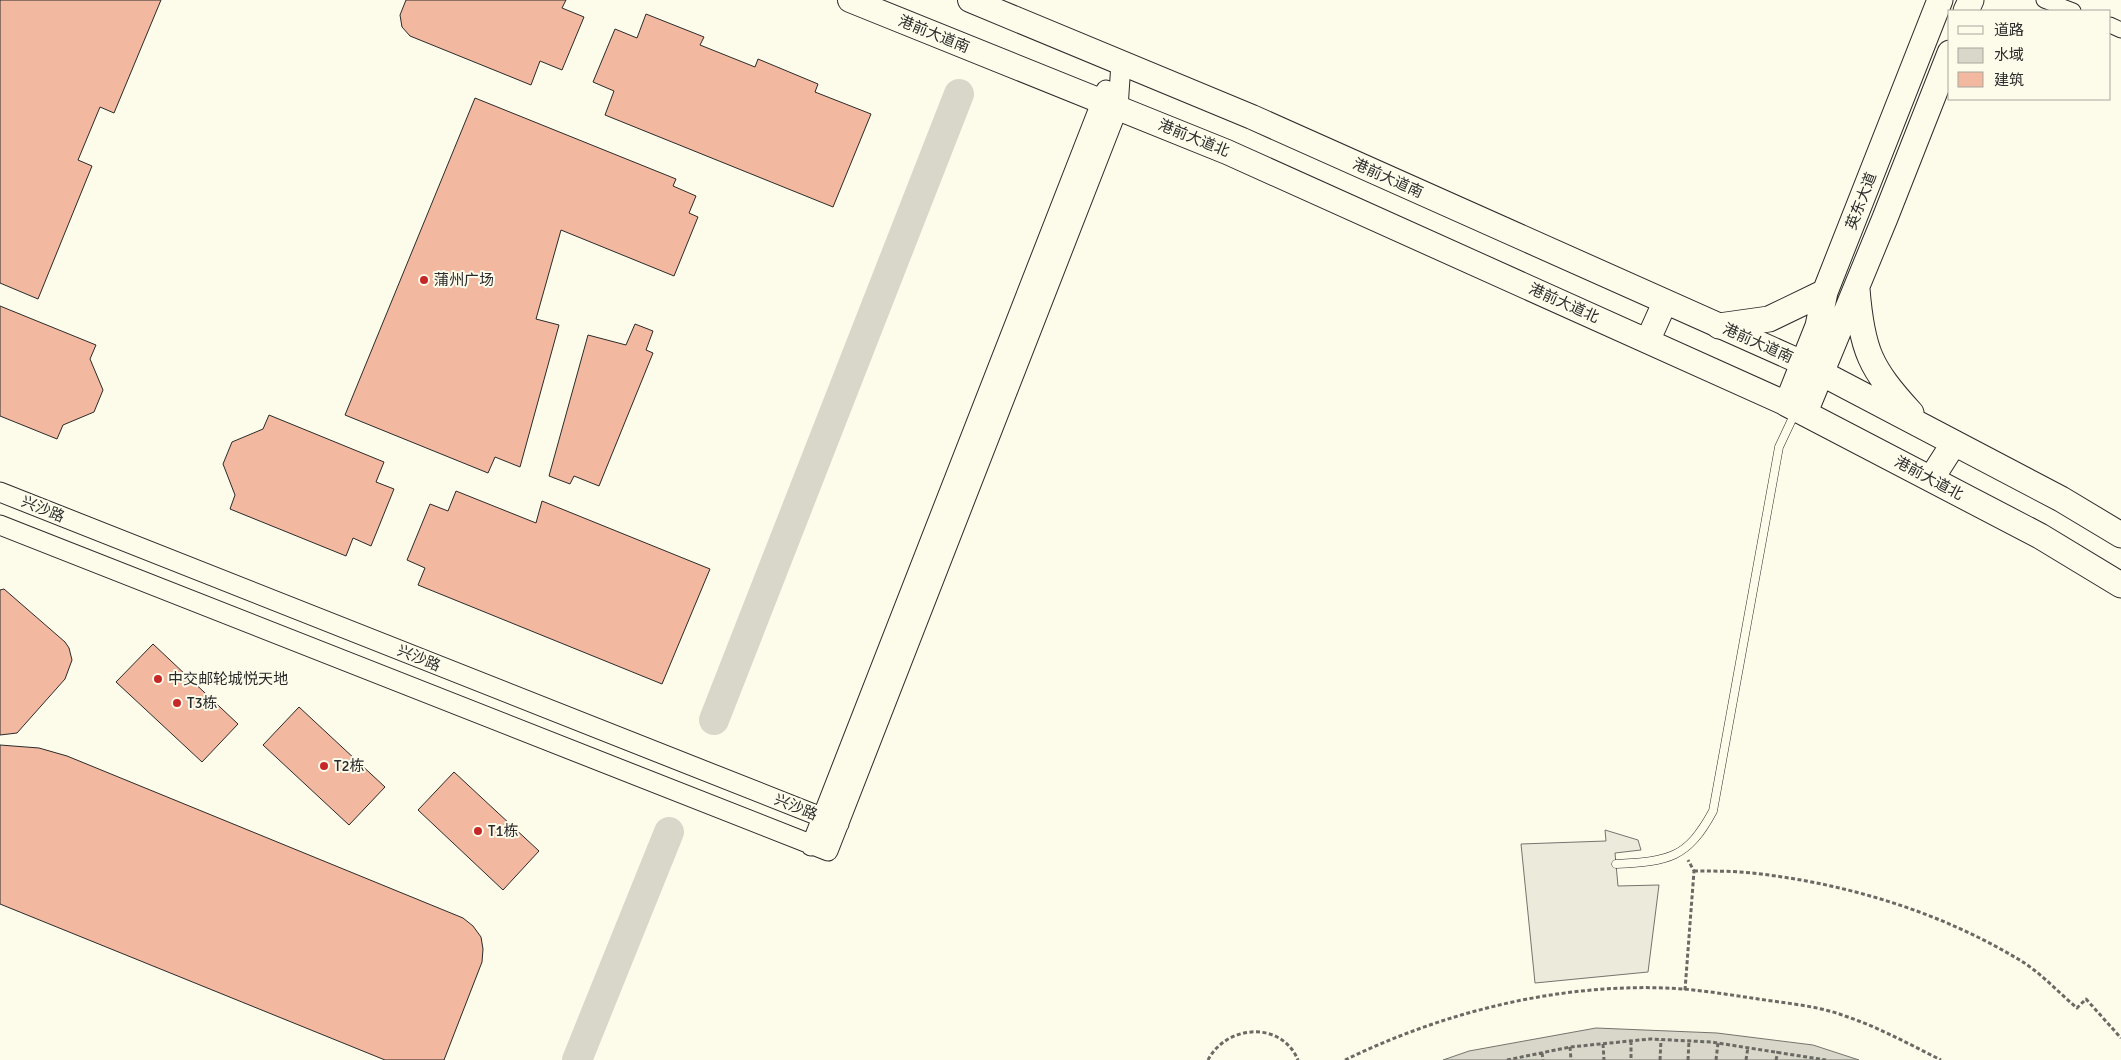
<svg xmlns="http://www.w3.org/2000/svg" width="2121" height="1060" viewBox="0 0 2121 1060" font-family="Signika,'Noto Sans SC',sans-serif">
<rect width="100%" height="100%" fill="#fdfbea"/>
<!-- parking -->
<path fill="#eceadb" stroke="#74746e" d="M 1605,830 L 1638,840 L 1641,850 L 1615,853 L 1618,886 L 1659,885 L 1648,972 L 1535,983 L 1521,844 L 1606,841 Z"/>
<!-- water -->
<path fill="#d8d7c9" stroke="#74746e" d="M 1596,1028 L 1717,1033 L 1813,1045 L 1859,1060 L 1443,1060 L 1469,1051 Z"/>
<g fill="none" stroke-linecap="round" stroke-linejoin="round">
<!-- river -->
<path stroke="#d8d7c9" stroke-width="30" d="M 714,720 L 959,94
M 577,1060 L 669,832"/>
</g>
<!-- building -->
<path fill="#f2b8a0" stroke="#2b2b2b" d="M 0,0 L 161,0 L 114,113 L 100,107 L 78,160 L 92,166 L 38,299 L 0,283 Z
M 406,0 L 566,0 L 562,8 L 584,17 L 562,70 L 540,61 L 531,85 L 410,36 L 402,27 L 400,15 Z
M 646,14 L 704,37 L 700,45 L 755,67 L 758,59 L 818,84 L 815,92 L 871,114 L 833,207 L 605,115 L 614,91 L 593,82 L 615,29 L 637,38 Z
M 475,98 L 676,179 L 673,186 L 696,196 L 689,213 L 698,217 L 674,276 L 561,230 L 536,319 L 559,325 L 520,467 L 495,457 L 488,473 L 345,415 Z
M 0,306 L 96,345 L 90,359 L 103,390 L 94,412 L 63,425 L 57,439 L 0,416 Z
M 635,324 L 653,331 L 646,350 L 653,353 L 599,486 L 574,476 L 570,484 L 549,476 L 588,335 L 626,345 Z
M 269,415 L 384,462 L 376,482 L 394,489 L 371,546 L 353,538 L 346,556 L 230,509 L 235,495 L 223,464 L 232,442 L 263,429 Z
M 456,491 L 536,523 L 542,501 L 710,569 L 662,684 L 418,585 L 425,568 L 407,560 L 430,504 L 448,511 Z
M 4,589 L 65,642 L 69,648 L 72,660 L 65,679 L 17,733 L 0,735 L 0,590 Z
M 153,644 L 238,724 L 202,762 L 116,682 Z
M 299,707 L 385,787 L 349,825 L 263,745 Z
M 0,745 L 39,748 L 67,756 L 463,918 L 473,926 L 481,937 L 483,949 L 482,962 L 444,1060 L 385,1060 L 0,904 Z
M 454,772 L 539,851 L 503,890 L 418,810 Z"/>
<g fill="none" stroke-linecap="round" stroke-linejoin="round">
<!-- service casing -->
<g stroke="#2b2b2b" stroke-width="9">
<path id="service" d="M 1616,864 C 1669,861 1687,859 1713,811 L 1779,447 L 1795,413"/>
</g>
<!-- minor casing -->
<g stroke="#2b2b2b" stroke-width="17">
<path id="minor" d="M 2044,0 L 2073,11
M 2110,25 L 2121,30"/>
</g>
<!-- tertiary casing -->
<g stroke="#2b2b2b" stroke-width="21">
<path id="tertiary" d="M 0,492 L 839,824
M 0,525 L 828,851 L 1118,108 L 1121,63
M 811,846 L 1106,90"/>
</g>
<!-- primary casing -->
<g stroke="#2b2b2b" stroke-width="26">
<path id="primary" d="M 850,0 L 1227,152 L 1787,404
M 970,0 L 1252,117 L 1803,363
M 1648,340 L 1665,302"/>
</g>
<!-- trunk casing -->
<g stroke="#2b2b2b" stroke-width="27">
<path id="trunk" d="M 1940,0 L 1825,292 L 1818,326 L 1787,404 L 2040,536 L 2121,585
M 1966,11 L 1971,0
M 1857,289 C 1862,351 1870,368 1911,413
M 1719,326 L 1769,319 L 1825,292
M 1806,365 L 2061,499 L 2121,535
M 1805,412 L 1885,218 L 1950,53
M 1931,479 L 1954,443"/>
</g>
<!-- path -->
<path stroke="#6a6964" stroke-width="3" stroke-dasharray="4 2.5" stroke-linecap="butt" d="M 1694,871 C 1713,871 1733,871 1752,873 C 1844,883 1938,911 2018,959 C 2039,971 2058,992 2077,1008 L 2086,999 L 2121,1038
M 1685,990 L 1694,871 L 1688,860
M 1631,1041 L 1631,1060
M 1603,1044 L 1604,1060
M 1570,1047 L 1571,1060
M 1542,1053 L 1543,1060
M 1208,1060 C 1226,1025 1281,1020 1298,1060
M 1345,1060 C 1444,1012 1556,984 1666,988 C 1695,989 1724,994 1752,998 C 1782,1003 1816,1005 1845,1016 C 1878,1027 1909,1044 1941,1060
M 1507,1060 L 1570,1047 L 1650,1039 L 1711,1042 L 1826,1060
M 1660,1060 L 1661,1040
M 1688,1060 L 1689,1041
M 1716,1060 L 1718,1043
M 1746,1060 L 1748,1047
M 1776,1060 L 1778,1051"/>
<!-- service -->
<use href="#service" stroke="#fdfbea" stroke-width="8"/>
<!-- minor -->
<use href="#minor" stroke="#fdfbea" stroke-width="15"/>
<!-- tertiary -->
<use href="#tertiary" stroke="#fdfbea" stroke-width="19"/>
<!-- primary -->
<use href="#primary" stroke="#fdfbea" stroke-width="24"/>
<!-- trunk -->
<use href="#trunk" stroke="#fdfbea" stroke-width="25"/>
</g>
<!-- markers -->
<g fill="#c62828" stroke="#fdfbea" stroke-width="2">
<circle cx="424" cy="280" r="5"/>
<circle cx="158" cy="679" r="5"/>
<circle cx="177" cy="703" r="5"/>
<circle cx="324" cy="766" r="5"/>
<circle cx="478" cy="831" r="5"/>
</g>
<g text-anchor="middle" stroke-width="4" stroke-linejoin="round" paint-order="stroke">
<!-- street labels -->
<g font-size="15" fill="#2b2b2b" stroke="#fdfbea">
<text transform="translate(934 34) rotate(22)" y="5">港前大道南</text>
<text transform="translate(1194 138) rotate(22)" y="5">港前大道北</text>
<text transform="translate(1388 178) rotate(24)" y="5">港前大道南</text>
<text transform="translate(1861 201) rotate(-69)" y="5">英东大道</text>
<text transform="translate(1564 303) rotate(24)" y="5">港前大道北</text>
<text transform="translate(1758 343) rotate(24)" y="5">港前大道南</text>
<text transform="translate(1929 478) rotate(28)" y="5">港前大道北</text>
<text transform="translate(43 509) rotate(22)" y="5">兴沙路</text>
<text transform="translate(419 658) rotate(22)" y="5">兴沙路</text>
<text transform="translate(796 807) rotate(22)" y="5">兴沙路</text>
</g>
<!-- poi labels -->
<g font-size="15" fill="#2b2b2b" stroke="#fdfbea" text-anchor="start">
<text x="434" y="285">蒲州广场</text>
<text x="168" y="684">中交邮轮城悦天地</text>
<text x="187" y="708">T3栋</text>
<text x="334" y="771">T2栋</text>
<text x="488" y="836">T1栋</text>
</g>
</g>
<!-- legend -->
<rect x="1948" y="10" width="162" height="90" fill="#fdfbea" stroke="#a9a89e"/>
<rect x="1958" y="26" width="25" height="8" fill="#fdfbea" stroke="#a9a89e"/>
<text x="1994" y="35" font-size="15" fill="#2b2b2b">道路</text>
<rect x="1958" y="48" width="25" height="15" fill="#d8d7c9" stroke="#a9a89e"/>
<text x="1994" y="60" font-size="15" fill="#2b2b2b">水域</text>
<rect x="1958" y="72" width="25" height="15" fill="#f2b8a0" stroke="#a9a89e"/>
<text x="1994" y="85" font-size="15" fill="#2b2b2b">建筑</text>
</svg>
